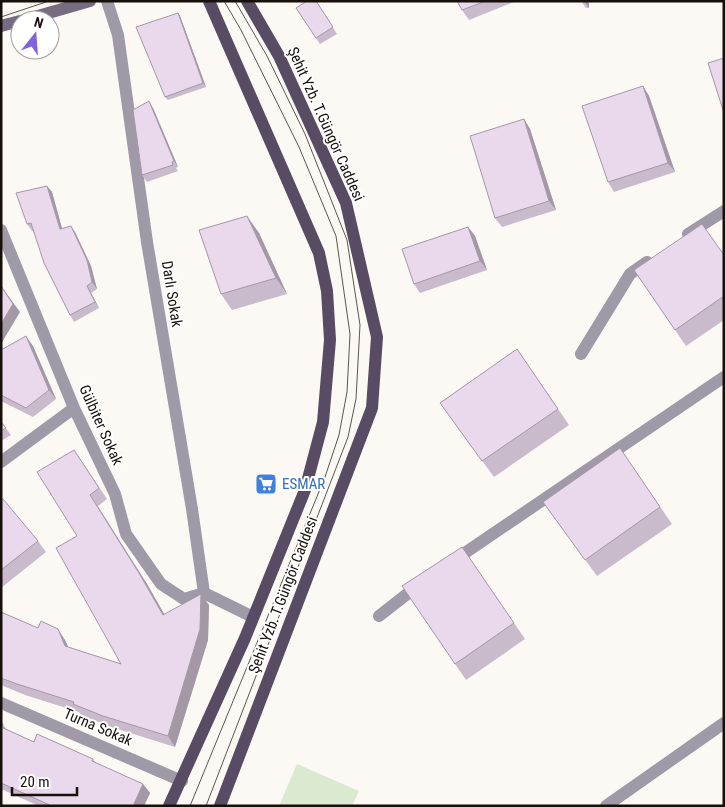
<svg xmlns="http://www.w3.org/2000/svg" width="725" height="807" viewBox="0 0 725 807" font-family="'Roboto Condensed',sans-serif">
<rect width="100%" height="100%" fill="#fcf8f4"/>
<!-- green -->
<path fill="#dbe9d0" d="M 297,764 L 359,791 L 352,806 L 279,806 Z"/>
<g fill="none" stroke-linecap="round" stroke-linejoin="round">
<!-- street -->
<path stroke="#a099a7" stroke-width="12" d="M 107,1 L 118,35 L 147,242 L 192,509 L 204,593
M 1,230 L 74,408 L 115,494 L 126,534 L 161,584 L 184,599 L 204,593
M 688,234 L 724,211
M 581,354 L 630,274 L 647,262
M 1,462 L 74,408
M 453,561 L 724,377
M 204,593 L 253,617
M 379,616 L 420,584
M 1,703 L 182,781
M 606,806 L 724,723"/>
<!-- secondary -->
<path stroke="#766b80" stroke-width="12" d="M 24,20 L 90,1
M 1,26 L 20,21"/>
<!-- primary -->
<path stroke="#584b64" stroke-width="12" d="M 169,806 L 245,638 L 305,490 L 323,422 L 330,340 L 327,291 L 319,253 L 209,1
M 220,806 L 372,408 L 377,337 L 346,203 L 279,56 L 247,1"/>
<!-- tram -->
<path stroke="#5c5651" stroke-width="1" d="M 1,2 L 5,1
M 1,17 L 49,1
M 190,806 L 325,477 L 339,435 L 347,392 L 350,334 L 336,236 L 299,147 L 241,30 L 224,1
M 206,806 L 348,437 L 356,399 L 360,325 L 347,240 L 305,134 L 267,56 L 235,1"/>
</g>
<!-- wall -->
<path fill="#c9bbcc" d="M 316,1 L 337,34 L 320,44 L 316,38 Z
M 457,1 L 516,1 L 469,20 L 462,10 Z
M 581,1 L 589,1 L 589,8 L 586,8 Z
M 178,13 L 180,16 L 206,87 L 168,100 L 165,97 Z
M 643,86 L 649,96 L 675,172 L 614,192 L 608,182 Z
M 153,108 L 178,167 L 176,168 L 178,171 L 147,182 L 142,175 Z
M 524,119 L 530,129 L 556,210 L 502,227 L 495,218 Z
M 47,186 L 52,192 L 62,228 L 75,232 L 91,266 L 97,289 L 91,293 L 99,308 L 74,322 L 70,315 L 33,231 L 32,231 L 27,224 Z
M 468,227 L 475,236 L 487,270 L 420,293 L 414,284 Z
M 259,233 L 287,294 L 232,310 L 221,294 Z
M 724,255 L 724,320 L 686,346 L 634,270 Z
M 33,346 L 56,399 L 33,417 L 1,401 L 1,350 Z
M 517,349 L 569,425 L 494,477 L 440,403 Z
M 1,422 L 11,435 L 1,441 Z
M 620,448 L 672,524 L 597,576 L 543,502 Z
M 74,450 L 107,499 L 98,506 L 147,584 L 164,614 L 209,605 L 208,640 L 175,747 L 111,727 L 81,715 L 79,712 L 25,695 L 1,685 L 1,612 L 65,640 L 68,647 L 121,664 L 77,536 Z
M 1,500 L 38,541 L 46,552 L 1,588 Z
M 462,547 L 525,639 L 466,680 L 402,586 Z
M 1,723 L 3,724 L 6,729 L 34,742 L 93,759 L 96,763 L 143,784 L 150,793 L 144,806 L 39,806 L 1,789 Z"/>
<!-- shaded-wall -->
<path fill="#a498a6" d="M 584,1 L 589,1 L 589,8 Z
M 178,13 L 180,16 L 206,87 L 203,83 Z
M 643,86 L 649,96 L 675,172 L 668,163 Z
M 149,101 L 153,108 L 178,167 L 174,161 Z
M 524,119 L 530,129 L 556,210 L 549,201 Z
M 47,186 L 52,192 L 64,236 L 60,229 Z
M 247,216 L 259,233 L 287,294 L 276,278 Z
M 71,226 L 75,232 L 91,266 L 97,289 L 92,282 Z
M 468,227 L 475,236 L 487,270 L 480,261 Z
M 1,286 L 20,312 L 1,344 Z
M 87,286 L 91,293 L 99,308 L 95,302 Z
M 26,336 L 33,346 L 56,399 L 49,390 Z
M 90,495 L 147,584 L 171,626 L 163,615 Z
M 201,594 L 209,605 L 208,640 L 175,747 L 168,736 Z
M 58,629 L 65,640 L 73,657 L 65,646 Z
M 143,784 L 150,793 L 144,806 L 133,806 Z"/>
<!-- building -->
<path fill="#ead9ed" stroke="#a498a6" d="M 307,1 L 316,1 L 333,27 L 316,38 L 296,8 Z
M 457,1 L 486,1 L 462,10 Z
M 178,13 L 203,83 L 165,97 L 136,27 Z
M 724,58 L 724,113 L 708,63 Z
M 643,86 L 668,163 L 608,182 L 582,106 Z
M 149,101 L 174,161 L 172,162 L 173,165 L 142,175 L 133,110 Z
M 524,119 L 549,201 L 495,218 L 470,136 Z
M 47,186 L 60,229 L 71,226 L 87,260 L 92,282 L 87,286 L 95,302 L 70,315 L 44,263 L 31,223 L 27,224 L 16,193 Z
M 247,216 L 276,278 L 221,294 L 199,230 Z
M 702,224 L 724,255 L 724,296 L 675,330 L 634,270 Z
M 468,227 L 480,261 L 414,284 L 402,249 Z
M 1,286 L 13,304 L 1,324 Z
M 26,336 L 49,390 L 26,408 L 1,395 L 1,350 Z
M 517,349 L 558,409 L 482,461 L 440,403 Z
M 1,422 L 6,428 L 1,431 Z
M 620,448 L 660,507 L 585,560 L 543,502 Z
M 74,450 L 99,488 L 90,495 L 139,573 L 163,615 L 201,594 L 200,629 L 168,736 L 103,716 L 73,704 L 74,702 L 17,684 L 1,678 L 1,612 L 38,628 L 41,621 L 58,629 L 65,646 L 121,664 L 56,548 L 77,536 L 37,472 Z
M 3,499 L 38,541 L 1,570 L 1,500 Z
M 462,547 L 514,623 L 455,664 L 402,586 Z
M 1,723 L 3,724 L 1,727 L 34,742 L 37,734 L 93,759 L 92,761 L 143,784 L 133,806 L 52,806 L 1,783 Z"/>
<!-- icons -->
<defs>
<g id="supermarket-square" transform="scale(1.125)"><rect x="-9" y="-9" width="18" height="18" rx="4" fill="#3f7fe0" stroke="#fff"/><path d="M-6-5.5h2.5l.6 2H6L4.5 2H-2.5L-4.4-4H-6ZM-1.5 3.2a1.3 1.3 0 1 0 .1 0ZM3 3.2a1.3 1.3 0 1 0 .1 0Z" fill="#fff"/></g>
</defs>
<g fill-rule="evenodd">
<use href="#supermarket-square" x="266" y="484"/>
</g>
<g text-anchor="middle" stroke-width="4" stroke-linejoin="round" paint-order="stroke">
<!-- street labels -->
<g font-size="15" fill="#160f0a" stroke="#fff">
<text transform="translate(326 124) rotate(66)" y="5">Şehit Yzb. T.Güngör Caddesi</text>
<text transform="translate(172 294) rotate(81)" y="5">Darlı Sokak</text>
<text transform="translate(101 425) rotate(66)" y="5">Gülbiter Sokak</text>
<text transform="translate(283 595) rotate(-69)" y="5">Şehit Yzb. T.Güngör Caddesi</text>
<text transform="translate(98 727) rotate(23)" y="5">Turna Sokak</text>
</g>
<!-- shop labels -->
<g font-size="15" fill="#366cbe" stroke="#fff" text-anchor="start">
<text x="282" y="489">ESMAR</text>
</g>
</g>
<!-- border -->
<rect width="725" height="807" fill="none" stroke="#160f0a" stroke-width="5"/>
<!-- north arrow -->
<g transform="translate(35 35) rotate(17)"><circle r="24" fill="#ffffff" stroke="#a29f9d"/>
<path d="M0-4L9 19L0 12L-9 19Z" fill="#8263de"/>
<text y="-8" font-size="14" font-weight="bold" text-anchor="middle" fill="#160f0a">N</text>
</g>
<!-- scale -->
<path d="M12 787v8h65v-8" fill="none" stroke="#160f0a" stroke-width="2.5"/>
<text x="20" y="787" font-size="15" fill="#160f0a" stroke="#ffffff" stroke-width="4" paint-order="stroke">20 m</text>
</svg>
